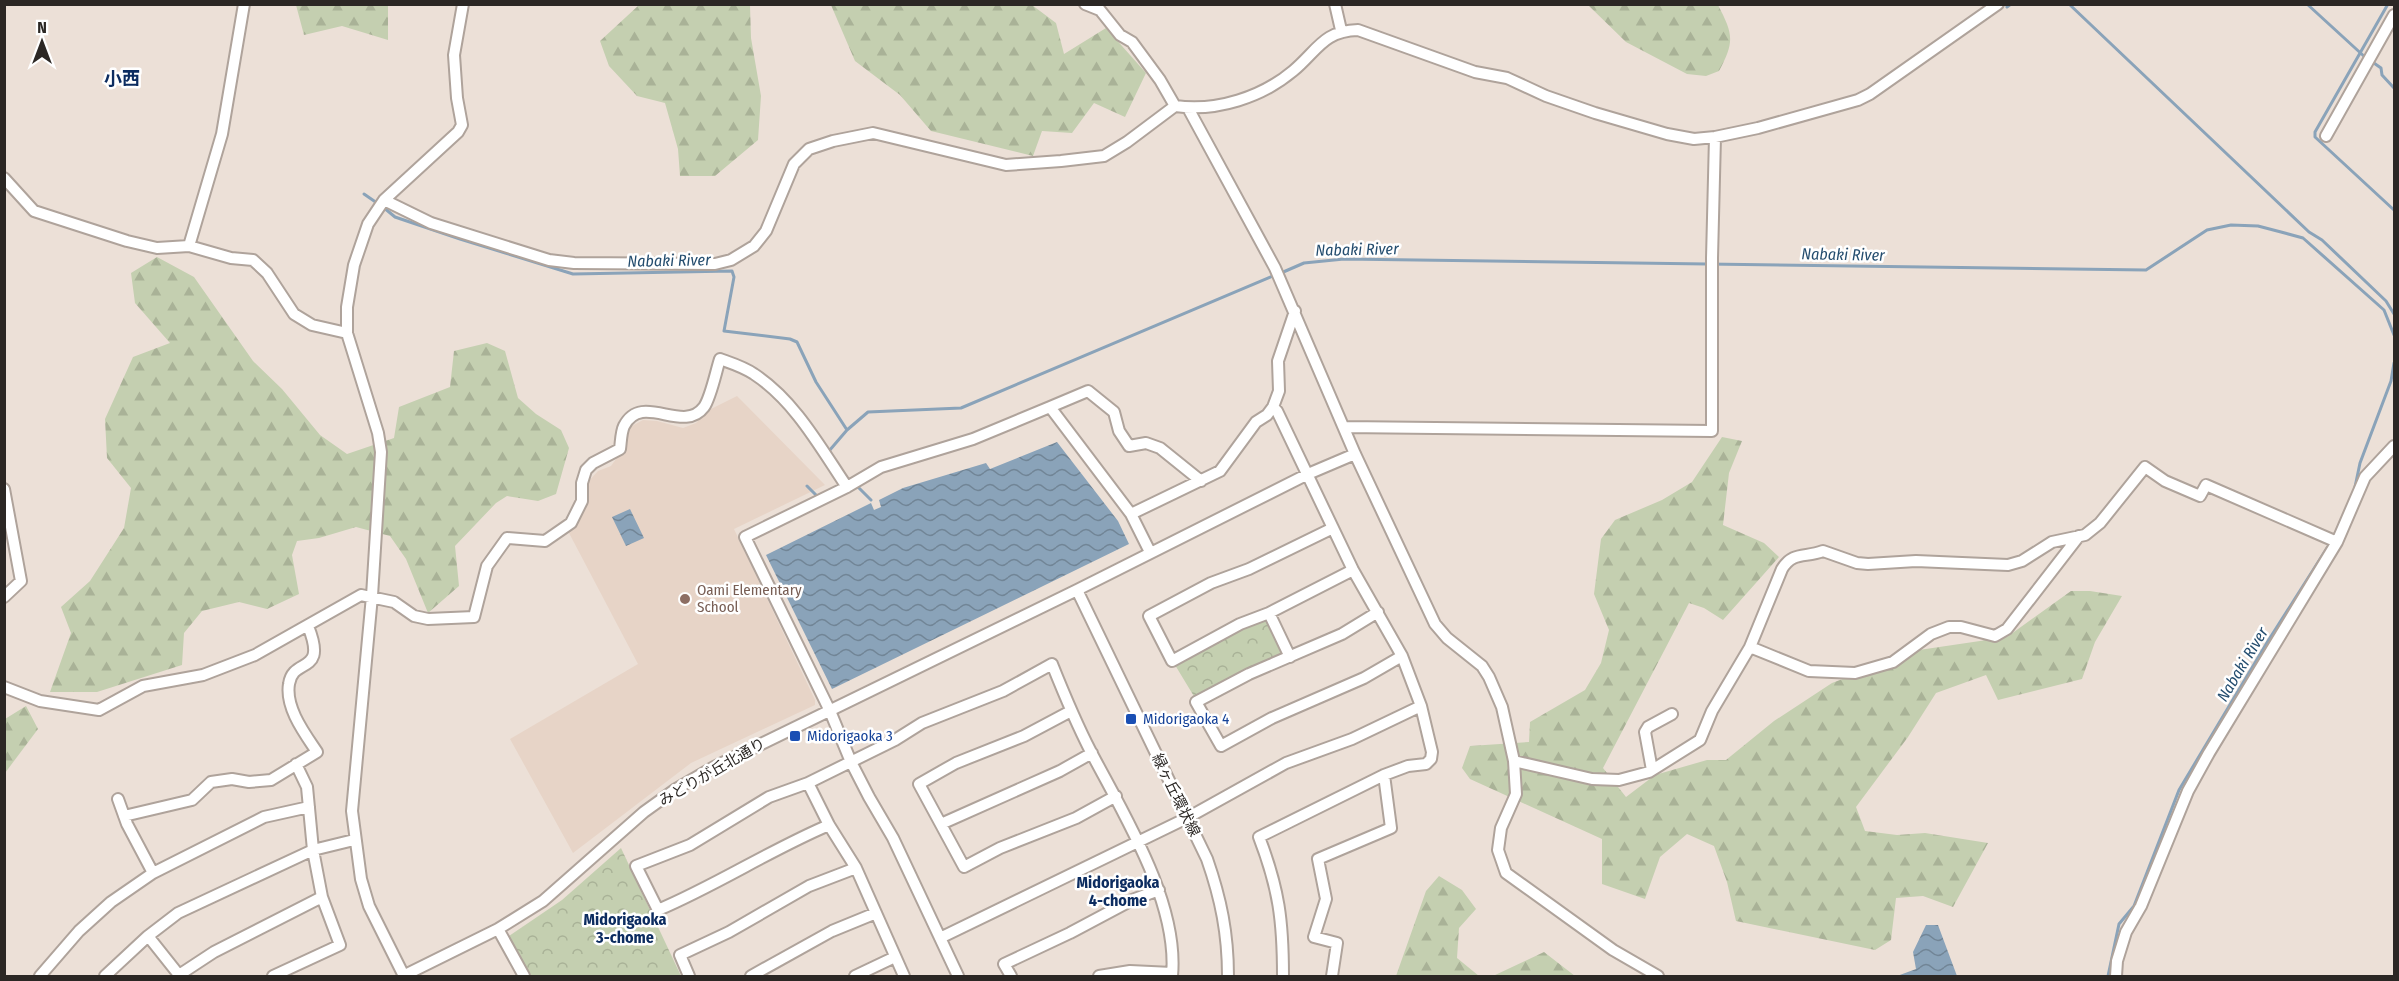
<svg xmlns="http://www.w3.org/2000/svg" width="2399" height="981" viewBox="0 0 2399 981" font-family="'Fira Sans Condensed','Noto Sans JP',sans-serif">
<defs>
<pattern id="forest-firs" width="22" height="20" patternUnits="userSpaceOnUse" patternTransform="scale(1.5)"><rect width="22" height="20" fill="#c4cfb0"/><path d="M5 1l3.5 6h-7zM16 11l3.5 6h-7z" fill="#a9b297"/></pattern>
<pattern id="park-crowns" width="20" height="18" patternUnits="userSpaceOnUse" patternTransform="scale(1.5)"><rect width="20" height="18" fill="#c4cfb0"/><path d="M2 6a3 3 0 1 1 6 0M12 15a3 3 0 1 1 6 0" fill="none" stroke="#a9b297"/></pattern>
<pattern id="water-waves" width="16" height="10" patternUnits="userSpaceOnUse" patternTransform="scale(1.5)"><rect width="16" height="10" fill="#8aa3b9"/><path d="M0 5q4-4 8 0t8 0" fill="none" stroke="#718596"/></pattern>
</defs>
<rect width="100%" height="100%" fill="#ece0d7"/>
<!-- built -->
<path fill="#e7d4c7" d="M 737,396 L 825,485 L 734,529 L 815,700 L 815,705 L 691,763 L 573,853 L 510,739 L 638,664 L 569,533 L 581,513 L 587,483 L 598,471 L 611,466 L 619,455 L 630,427 L 643,420 L 657,421 L 683,428 L 696,423 L 707,411 Z"/>
<!-- forest -->
<path fill="url(#forest-firs)" d="M 296,5 L 388,5 L 388,40 L 342,26 L 304,35 Z
M 639,5 L 750,5 L 751,38 L 761,96 L 758,140 L 715,176 L 680,176 L 678,149 L 665,103 L 637,96 L 609,66 L 600,41 Z
M 831,5 L 1032,5 L 1056,23 L 1064,54 L 1106,28 L 1146,73 L 1125,117 L 1094,103 L 1072,133 L 1042,131 L 1033,156 L 931,131 L 900,95 L 855,61 Z
M 1588,5 L 1718,5 C 1733,34 1735,41 1719,71 L 1706,76 L 1687,74 L 1626,42 Z
M 157,257 L 194,277 L 253,361 L 282,389 L 320,435 L 347,454 L 394,438 L 399,407 L 450,387 L 454,351 L 487,343 L 505,351 L 518,398 L 536,414 L 561,430 L 569,448 L 556,494 L 538,501 L 507,496 L 496,503 L 455,546 L 459,586 L 428,613 L 406,559 L 390,536 L 356,527 L 319,538 L 297,541 L 292,555 L 299,594 L 267,609 L 239,602 L 202,611 L 184,633 L 182,665 L 97,692 L 50,692 L 71,633 L 61,607 L 90,581 L 124,528 L 131,488 L 107,458 L 105,419 L 133,357 L 170,343 L 135,303 L 131,273 Z
M 1722,437 L 1742,441 L 1729,473 L 1723,525 L 1764,543 L 1779,557 L 1723,620 L 1704,608 L 1689,603 L 1603,768 L 1626,797 L 1655,775 L 1707,760 L 1726,760 L 1774,721 L 1832,683 L 1919,650 L 2007,637 L 2071,591 L 2090,591 L 2122,596 L 2095,642 L 2082,679 L 1998,700 L 1986,675 L 1936,693 L 1908,737 L 1856,807 L 1865,831 L 1897,835 L 1925,833 L 1988,843 L 1953,907 L 1923,896 L 1896,898 L 1891,940 L 1875,950 L 1736,921 L 1727,882 L 1714,846 L 1687,834 L 1660,857 L 1645,899 L 1602,884 L 1602,839 L 1470,779 L 1462,768 L 1470,746 L 1529,742 L 1530,722 L 1585,690 L 1601,663 L 1609,630 L 1594,594 L 1601,539 L 1615,520 L 1662,500 L 1692,482 Z
M 26,706 L 38,729 L 5,773 L 5,719 Z
M 1439,876 L 1462,890 L 1476,909 L 1459,928 L 1457,958 L 1479,976 L 1396,976 L 1426,891 Z
M 1544,952 L 1575,976 L 1493,976 Z"/>
<!-- park -->
<path fill="url(#park-crowns)" d="M 1267,619 L 1285,656 L 1195,698 L 1175,665 L 1224,638 Z
M 621,848 L 681,976 L 531,976 L 509,936 L 562,900 Z"/>
<!-- water -->
<path fill="url(#water-waves)" d="M 1057,442 L 1118,521 L 1129,544 L 832,689 L 766,555 L 871,503 L 874,510 L 881,507 L 879,500 L 903,488 L 986,463 L 990,469 Z
M 630,509 L 644,538 L 626,546 L 612,517 Z
M 1926,925 L 1938,925 L 1957,976 L 1897,976 L 1916,969 L 1913,952 Z"/>
<g fill="none" stroke-linecap="round" stroke-linejoin="round">
<!-- stream -->
<path stroke="#8aa3b9" stroke-width="3" d="M 2069,4 L 2309,232 L 2322,240 L 2386,301 L 2394,314
M 2307,4 L 2366,58
M 2388,4 L 2315,132 L 2315,137 L 2394,210
M 2007,7 L 2011,4
M 2371,61 L 2381,68 L 2382,75 L 2394,88
M 364,194 L 377,203
M 383,207 L 395,217 L 460,239 L 573,274 L 732,271 L 734,277 L 724,331 L 790,339 L 797,342 L 816,382 L 847,430
M 1281,273 L 1304,263 L 1344,259 L 2146,270 L 2207,230 L 2231,225 L 2258,226 L 2281,232 L 2303,238 L 2384,310 L 2394,335
M 829,451 L 847,430 L 868,412 L 961,408 L 1275,275
M 807,486 L 818,497
M 855,486 L 857,486 L 871,500
M 2355,487 L 2360,463 L 2391,381 L 2394,363
M 2108,976 L 2119,924 L 2134,906 L 2179,790 L 2268,641 L 2329,545"/>
<!-- minor casing -->
<g stroke="#afa39b" stroke-width="14">
<path id="minor" d="M 1085,4 L 1100,10 L 1120,35 L 1132,42 L 1160,80 L 1175,106
M 1335,4 L 1341,30
M 1188,108 L 1275,268 L 1355,454 L 1435,624 L 1447,638 L 1482,666 L 1489,677 L 1502,707 L 1514,761 L 1516,794 L 1501,828 L 1498,850 L 1506,873 L 1613,950 L 1658,976
M 2326,136 L 2394,15
M 4,178 L 34,211 L 127,241 L 157,248 L 189,246 L 231,258 L 253,260 L 267,273 L 294,314 L 312,325 L 347,333
M 384,200 L 431,223 L 549,260 L 574,263 L 715,264 L 731,260 L 754,246 L 766,231 L 794,164 L 809,149 L 833,141 L 873,133 L 1006,165 L 1061,161 L 1104,156 L 1127,142 L 1175,106 C 1217,112 1262,97 1293,71 C 1318,50 1323,31 1358,30 L 1475,72 L 1507,78 L 1546,96 L 1595,113 L 1667,134 L 1694,139 L 1715,137 L 1758,128 L 1858,100 L 1870,94 L 1998,4
M 189,246 L 222,134 L 244,4
M 1050,407 L 1088,391 L 1114,412 L 1119,431 L 1129,446 L 1146,443 L 1160,448 L 1201,481
M 1273,407 L 1277,411 L 1353,570 L 1402,656 L 1421,706 L 1432,752 L 1431,759 L 1426,764 L 1408,766 L 1384,775 L 1259,837 C 1279,889 1283,921 1283,976
M 1344,427 L 1712,431 L 1712,258 L 1715,137
M 4,489 L 21,581 L 4,597
M 1131,514 L 1220,471 L 1256,422 L 1267,415 L 1273,407 L 1279,391 L 1278,361 L 1295,311
M 1333,528 L 1249,569 L 1211,583 L 1149,616 L 1172,661 L 1240,624 L 1269,613 L 1353,570
M 1077,590 L 1207,859 C 1221,899 1228,934 1228,976
M 1378,612 L 1342,634 L 1249,674 L 1196,702 L 1221,746 L 1272,718 L 1364,678 L 1402,656
M 1269,613 L 1290,657
M 1750,647 L 1809,671 L 1855,673 L 1893,662 L 1931,634 L 1949,627 L 1961,627 L 1995,636 L 2007,629 L 2079,536
M 4,687 L 40,701 L 99,710 L 143,686 L 203,675 L 255,655 L 361,595 L 394,602 L 414,616 L 428,619 L 474,617 L 487,566 L 507,538 L 545,541 L 571,523 L 582,501 L 582,483 L 586,470 L 593,463 L 620,449 C 621,442 621,432 624,426 C 642,391 683,435 704,407 C 711,397 716,371 720,359 C 731,363 744,367 754,374 C 795,401 820,447 847,487
M 1071,711 L 1024,736 L 956,763 L 919,784 L 964,867 L 1000,848 L 1076,818 L 1116,796
M 1514,761 L 1592,779 L 1619,780 L 1649,772 L 1700,740 L 1712,711 L 1750,647 L 1782,569 C 1793,551 1805,558 1823,551 L 1857,563 L 1868,564 L 1916,561 L 2008,565 L 2022,561 L 2052,542 L 2085,535 L 2100,523 L 2145,467 L 2165,481 L 2200,496 L 2206,485 L 2337,542
M 1652,770 L 1645,732 L 1648,727 L 1672,714
M 808,783 L 829,825 L 856,868 L 904,976
M 118,799 L 127,824 L 153,873
M 124,816 L 192,800 L 211,782 L 232,779 L 249,782 L 271,780 L 317,752 C 305,734 285,708 289,684 C 293,656 328,676 308,626
M 941,824 L 1060,771 L 1092,753
M 829,825 C 770,850 717,885 658,910 L 636,866 L 690,845 L 769,797 L 808,783 L 895,740 L 922,723 L 1003,691 L 1052,664 C 1064,694 1076,723 1091,752 C 1124,815 1179,903 1172,976
M 498,929 L 524,976
M 148,936 L 179,975 L 214,952 L 322,897
M 940,938 L 1187,818 L 1286,763 L 1352,739 L 1421,706
M 40,976 L 79,931 L 111,902 L 153,873 L 264,817 L 309,807
M 105,976 L 148,936 L 178,913 L 313,850 L 354,840
M 273,976 L 340,945 L 322,897 L 313,850 L 307,787 L 296,764
M 403,976 L 498,929 L 543,901 L 644,812 L 676,789 L 714,767 L 1077,590 L 1308,474 L 1355,454
M 404,976 L 369,906 L 361,879 L 352,811 L 372,596 L 381,452 L 378,433 L 347,333 L 347,307 L 354,265 L 368,224 L 384,200 L 458,132 L 462,125 L 457,98 L 454,55 L 463,4
M 689,976 L 680,955 L 729,932 L 809,886 L 856,868
M 751,976 L 832,931 L 876,913
M 855,976 L 895,957
M 958,976 L 893,838 L 869,797 L 851,762 L 830,711 L 745,537 L 847,487 L 881,467 L 973,439 L 1050,407 L 1131,514 L 1150,552
M 1011,976 L 1004,964 L 1070,933 L 1132,900 L 1159,890
M 1099,976 L 1130,971 L 1172,973
M 1332,976 L 1337,943 L 1314,937 L 1326,899 L 1318,859 L 1391,828 L 1384,775
M 2116,976 L 2117,961 L 2126,932 L 2141,906 L 2188,791 L 2209,753 L 2337,542 L 2365,477 L 2394,446"/>
</g>
<!-- minor -->
<use href="#minor" stroke="#fff" stroke-width="10"/>
</g>
<!-- markers -->
<circle fill="#8d6e63" stroke="#fff" stroke-width="2" cx="685" cy="599" r="6"/>
<g fill="#1a4fb4" stroke="#fff" stroke-width="2">
<rect x="1125" y="713" width="12" height="12" rx="3"/>
<rect x="789" y="730" width="12" height="12" rx="3"/>
</g>
<g text-anchor="middle" stroke-width="5" stroke-linejoin="round" paint-order="stroke">
<!-- education labels -->
<g font-size="15" fill="#785e54" stroke="#fff" text-anchor="start">
<text x="697" y="595">Oami Elementary<tspan x="697" dy="17">School</tspan></text>
</g>
<!-- transit labels -->
<g font-size="15" fill="#164399" stroke="#fff" text-anchor="start">
<text x="1143" y="724">Midorigaoka 4</text>
<text x="807" y="741">Midorigaoka 3</text>
</g>
<!-- street labels -->
<g font-size="15" fill="#2b2724" stroke="#fff">
<text transform="translate(712 772) rotate(-30)" y="5">みどりが丘北通り</text>
<text transform="translate(1176 795) rotate(64)" y="5">緑ヶ丘環状線</text>
</g>
<!-- water labels -->
<g font-size="16" font-style="italic" fill="#234c6e" stroke="#fff">
<text transform="translate(1357 249) rotate(-1)" y="6">Nabaki River</text>
<text transform="translate(1843 254) rotate(1)" y="6">Nabaki River</text>
<text transform="translate(669 260) rotate(-1)" y="6">Nabaki River</text>
<text transform="translate(2242 664) rotate(-59)" y="6">Nabaki River</text>
</g>
<!-- neighbourhood labels -->
<g font-size="16" font-weight="bold" fill="#0c2c60" stroke="#fff">
<text x="1118" y="888">Midorigaoka<tspan x="1118" dy="18">4-chome</tspan></text>
<text x="625" y="925">Midorigaoka<tspan x="625" dy="18">3-chome</tspan></text>
</g>
<!-- quarter labels -->
<g font-size="18" font-weight="bold" fill="#0c2c60" stroke="#fff">
<text x="122" y="85">小西</text>
</g>
</g>
<!-- border -->
<rect width="2399" height="981" fill="none" stroke="#2b2724" stroke-width="12"/>
<!-- north arrow -->
<g transform="translate(42 42)" stroke="#ffffff" stroke-width="4.5" paint-order="stroke">
<path d="M0-4.5L10 22L0 15L-10 22Z" fill="#2b2724"/>
<text y="-9" font-size="16" font-weight="bold" text-anchor="middle" fill="#2b2724">N</text>
</g>
</svg>
